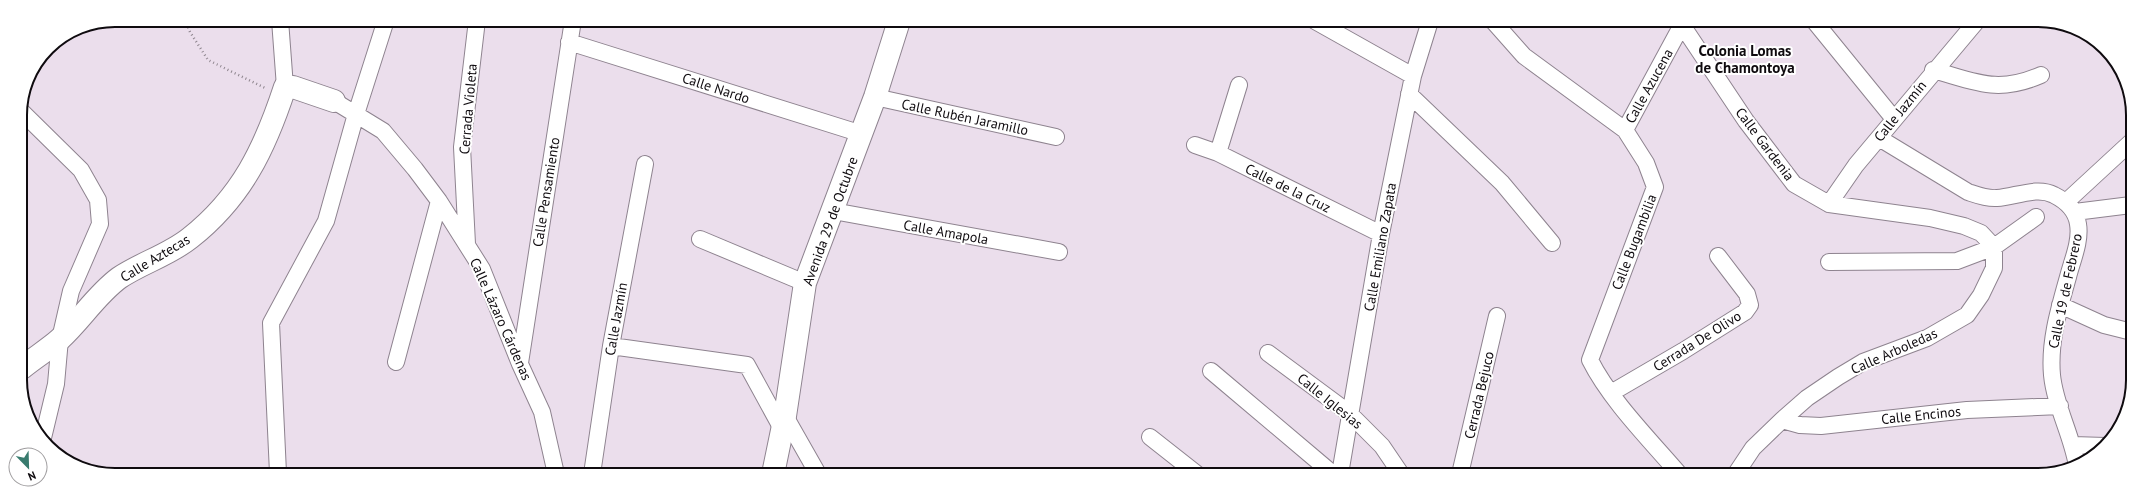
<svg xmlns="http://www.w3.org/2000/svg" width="2153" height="495" viewBox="0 0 2153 495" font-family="'PT Sans',sans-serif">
<rect width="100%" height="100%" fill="#ebdeec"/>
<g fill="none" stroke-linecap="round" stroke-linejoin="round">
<!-- street casing -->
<g stroke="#8e838f" stroke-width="18">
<path id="street" d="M 280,20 L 285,87
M 1315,21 L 1413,76
M 1493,21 L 1524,56 L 1625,130 L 1646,163 L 1655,187 L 1590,360 C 1610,400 1650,440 1680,475
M 1676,21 L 1682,25 L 1746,121 L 1794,184 L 1829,204 L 1930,218 L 1964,226 L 1981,233 L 1994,247 L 1994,268 L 1981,295 L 1967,315 L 1927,338 L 1863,362 L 1838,377 L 1807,398 L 1782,420 L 1753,448 L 1735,475
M 1815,22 L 1894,119
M 569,42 L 862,134
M 1933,70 C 1977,82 1997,94 2041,75
M 1409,94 L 1502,183 L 1552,243
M 875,97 L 1056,137
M 334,101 L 383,131 L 415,169 L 439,201 L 482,269 L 520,364 L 542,412 L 556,474
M 20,110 L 81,170 L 98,200 L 100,224 L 71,291 L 60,339 L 56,384 L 43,438
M 1625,130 L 1684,21
M 1879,138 L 1968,192 C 1977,195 1987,199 1997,198 C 2015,197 2037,186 2054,195 C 2066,201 2076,210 2078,224 C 2081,241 2072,261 2068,277 C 2059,309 2049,342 2052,375 C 2055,406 2072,435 2077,466
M 1195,145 L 1218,153 L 1381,234
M 1218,153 L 1239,85
M 2066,202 L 2131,142
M 1829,204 L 1856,165 L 1976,22
M 833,211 L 1059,252
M 2075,212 L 2131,205
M 700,239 L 805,283
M 467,244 L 462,147 L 477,20
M 1829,262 L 1957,261 L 1994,247 L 2036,217
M 2060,305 L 2104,325 L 2128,331
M 611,346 L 747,365 L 782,429
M 1268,353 L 1349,413 L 1382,446 L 1401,474
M 396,362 L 439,201
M 520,363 L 573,20
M 1211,371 L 1333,474
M 1611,393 L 1683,351 L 1745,312 L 1750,305 L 1747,294 L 1718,256
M 785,416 L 818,474
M 1782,420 L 1800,425 L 1821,426 L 1967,410 L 2060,406
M 1150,437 L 1197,474
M 2073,445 L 2105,446
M 278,473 L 271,323 L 326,221 L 356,114 L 386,20
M 592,474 L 611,346 L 645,164
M 1340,474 L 1381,234 L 1413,76 L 1430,21
M 1460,474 L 1497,316"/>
</g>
<!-- secondary casing -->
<g stroke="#8e838f" stroke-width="24">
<path id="secondary" d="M 22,368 C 34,358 49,349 60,339 C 81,320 96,295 119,278 C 141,263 169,255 190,238 C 242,197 265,148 285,87 L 293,87 L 334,101
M 773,474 L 785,416 L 805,283 L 875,97 L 899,21"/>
</g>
<!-- path -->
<path stroke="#8f868f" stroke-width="2.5" stroke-dasharray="1 3" stroke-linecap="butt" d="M 185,20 L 190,32 L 208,60 L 265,88"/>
<!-- street -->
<use href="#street" stroke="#fff" stroke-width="16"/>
<!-- secondary -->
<use href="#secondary" stroke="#fff" stroke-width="22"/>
</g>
<g text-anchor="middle" stroke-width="4" stroke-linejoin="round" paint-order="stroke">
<!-- street labels -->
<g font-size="14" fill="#0f0b0f" stroke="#fff">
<text transform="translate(1649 86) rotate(-61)" y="5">Calle Azucena</text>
<text transform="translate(716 88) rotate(18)" y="5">Calle Nardo</text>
<text transform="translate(468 109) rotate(-85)" y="5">Cerrada Violeta</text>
<text transform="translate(1900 111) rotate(-51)" y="5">Calle Jazmín</text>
<text transform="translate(965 117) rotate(12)" y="5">Calle Rubén Jaramillo</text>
<text transform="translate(1765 144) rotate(53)" y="5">Calle Gardenia</text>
<text transform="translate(1288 188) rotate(26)" y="5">Calle de la Cruz</text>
<text transform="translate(546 192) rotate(-81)" y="5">Calle Pensamiento</text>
<text transform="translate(830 221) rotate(-70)" y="5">Avenida 29 de Octubre</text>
<text transform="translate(946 232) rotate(10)" y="5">Calle Amapola</text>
<text transform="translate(1634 242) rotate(-69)" y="5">Calle Bugambilia</text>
<text transform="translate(1380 247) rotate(-80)" y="5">Calle Emiliano Zapata</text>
<text transform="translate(155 258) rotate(-31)" y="5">Calle Aztecas</text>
<text transform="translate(2065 291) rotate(-78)" y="5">Calle 19 de Febrero</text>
<text transform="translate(501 319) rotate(66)" y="5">Calle Lázaro Cárdenas</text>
<text transform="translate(616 319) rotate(-80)" y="5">Calle Jazmín</text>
<text transform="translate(1697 341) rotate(-32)" y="5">Cerrada De Olivo</text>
<text transform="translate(1894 351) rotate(-24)" y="5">Calle Arboledas</text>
<text transform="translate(1479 395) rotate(-77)" y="5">Cerrada Bejuco</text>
<text transform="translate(1330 401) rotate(39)" y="5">Calle Iglesias</text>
<text transform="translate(1921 415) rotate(-6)" y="5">Calle Encinos</text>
</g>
<!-- neighbourhood labels -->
<g font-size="15" font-weight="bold" fill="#0f0b0f" stroke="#fff">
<text x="1745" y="56">Colonia Lomas<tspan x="1745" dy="17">de Chamontoya</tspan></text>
</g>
</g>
<!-- crop -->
<path d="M0 0H2153V495H0ZM115 27H2038A88 88 0 0 1 2126 115V380A88 88 0 0 1 2038 468H115A88 88 0 0 1 27 380V115A88 88 0 0 1 115 27Z" fill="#fff" fill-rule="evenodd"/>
<path fill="none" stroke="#0f0b0f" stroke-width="2" d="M115 27H2038A88 88 0 0 1 2126 115V380A88 88 0 0 1 2038 468H115A88 88 0 0 1 27 380V115A88 88 0 0 1 115 27Z"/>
<!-- north arrow -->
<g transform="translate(28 467) rotate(157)"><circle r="19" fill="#ffffff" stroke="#9f9d9f"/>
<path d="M0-3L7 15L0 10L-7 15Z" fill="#387b6e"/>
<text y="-6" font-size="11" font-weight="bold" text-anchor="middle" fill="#0f0b0f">N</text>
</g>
</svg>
